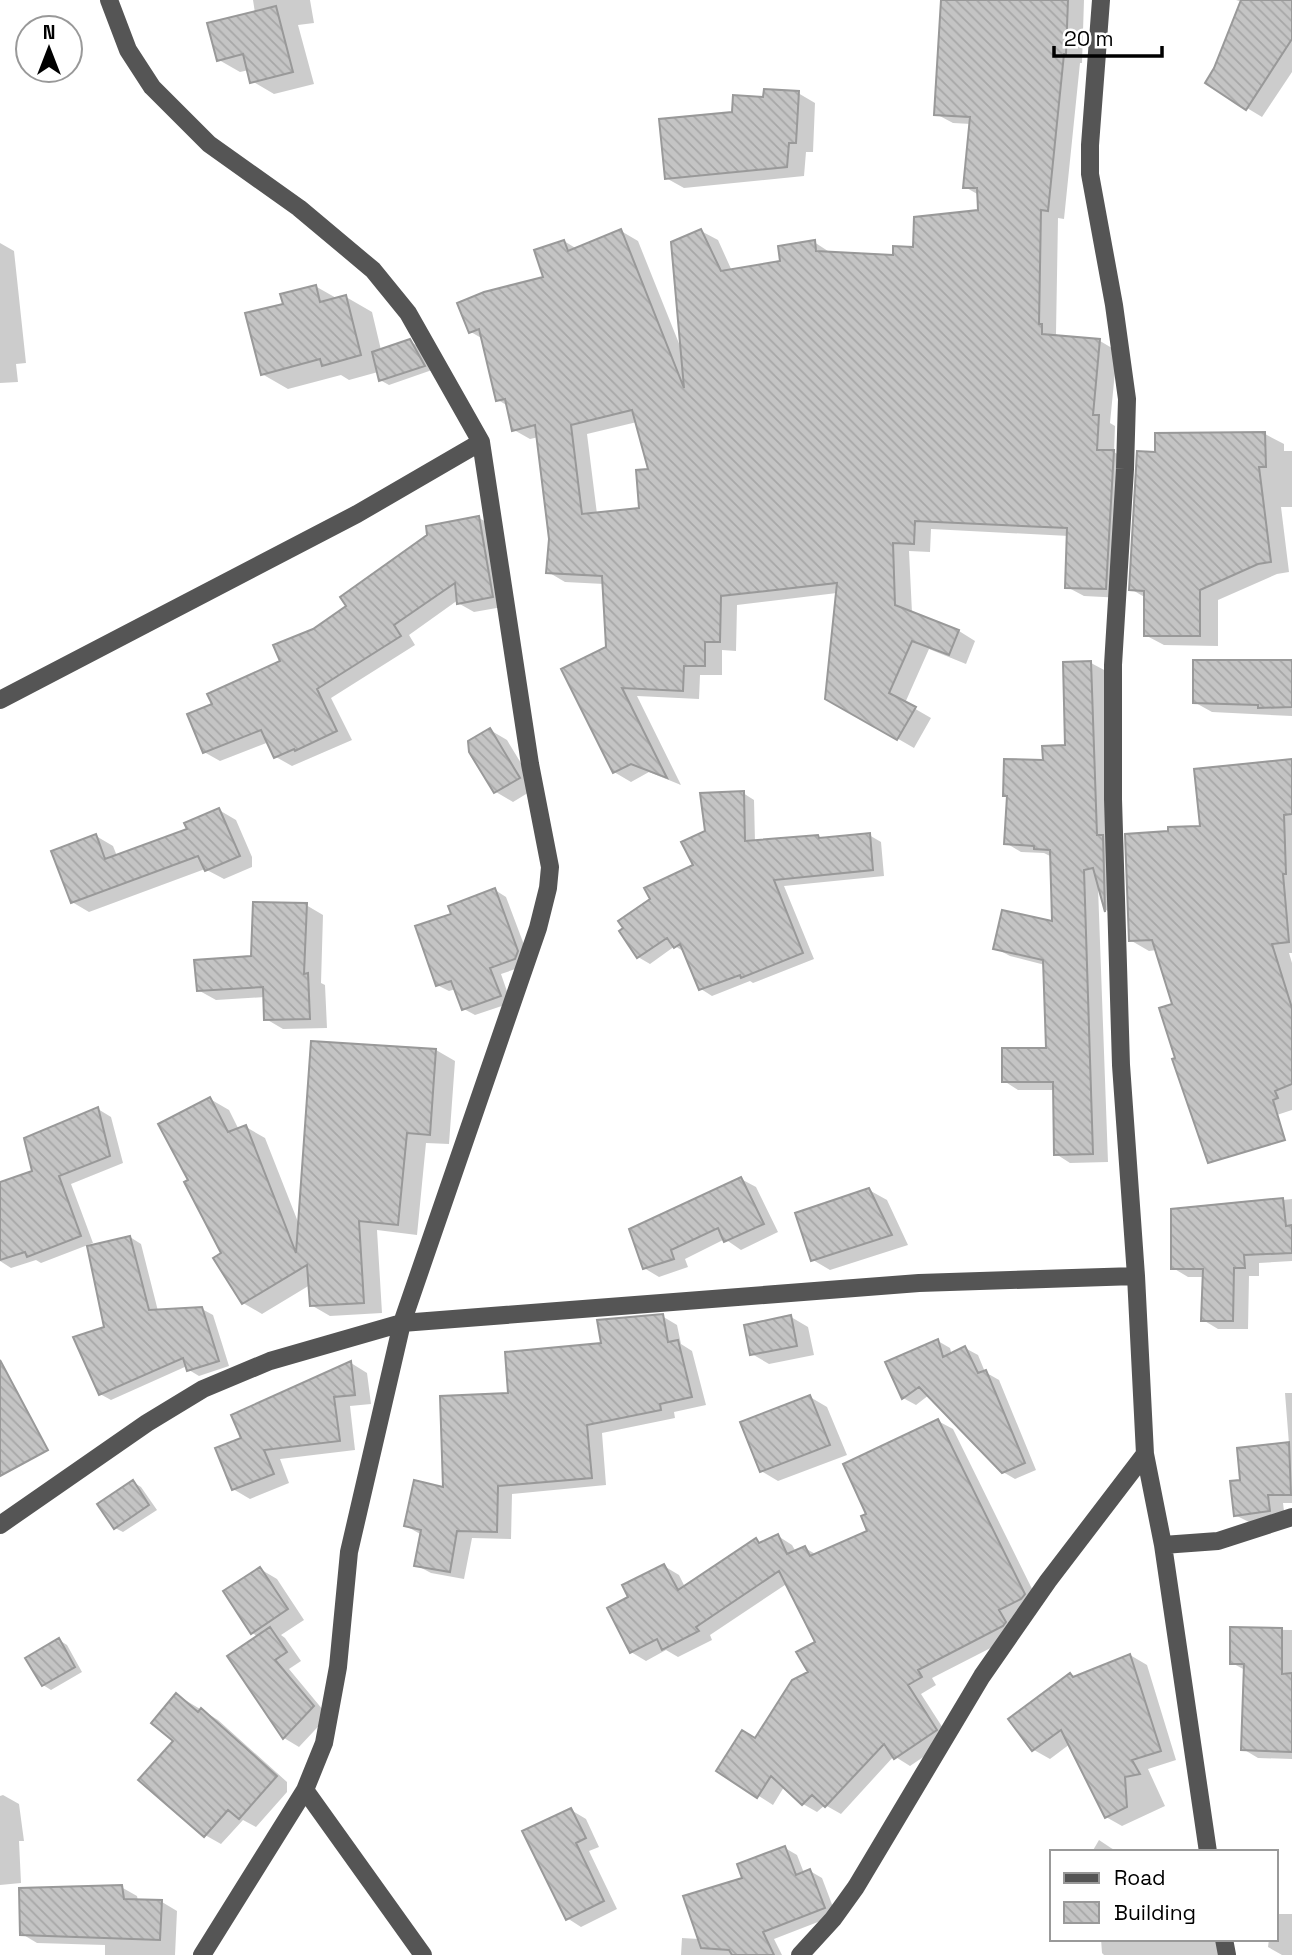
<svg xmlns="http://www.w3.org/2000/svg" width="1292" height="1955" viewBox="0 0 1292 1955" font-family="'Space Grotesk',sans-serif">
<defs>
<pattern id="building-back-hatch" width="6" height="6" patternUnits="userSpaceOnUse" patternTransform="scale(1.75)"><rect width="6" height="6" fill="#c4c4c4"/><path d="M-1 5l2 2M0 0l6 6M5-1l2 2" fill="none" stroke="#a7a7a7"/></pattern>
</defs>
<rect width="100%" height="100%" fill="#fff"/>
<!-- shadow -->
<path fill="#0003" fill-rule="evenodd" d="M 253,0 L 310,0 L 314,23 L 298,25 L 314,84 L 274,94 L 252,81 L 249,70 L 240,72 L 219,60 L 255,13 Z
M 943,0 L 1084,0 L 1082,63 L 1080,63 L 1064,219 L 1058,218 L 1056,334 L 1058,337 L 1100,341 L 1117,351 L 1110,423 L 1115,426 L 1114,452 L 1130,462 L 1123,598 L 1084,596 L 1067,587 L 1069,536 L 931,529 L 930,552 L 909,551 L 912,613 L 959,631 L 975,641 L 966,664 L 929,649 L 905,703 L 931,718 L 914,748 L 827,698 L 837,593 L 737,605 L 736,651 L 722,650 L 722,675 L 700,675 L 699,699 L 637,696 L 681,785 L 649,772 L 631,782 L 614,772 L 604,584 L 565,582 L 548,572 L 550,539 L 539,437 L 530,439 L 514,430 L 508,406 L 498,400 L 483,339 L 471,332 L 546,279 L 564,241 L 577,249 L 621,231 L 638,241 L 682,351 L 701,231 L 718,240 L 732,271 L 782,262 L 814,242 L 831,253 L 894,256 L 915,249 L 980,211 L 979,195 L 965,187 L 971,124 L 953,123 L 936,114 ZM 637,422 L 650,470 L 641,509 L 597,514 L 587,434 Z
M 1236,0 L 1292,0 L 1292,72 L 1262,117 L 1247,108 L 1216,69 L 1242,2 Z
M 798,93 L 815,103 L 813,152 L 806,152 L 804,176 L 684,188 L 666,178 L 733,113 L 765,99 Z
M 0,243 L 14,251 L 26,363 L 16,364 L 18,382 L 0,383 Z
M 315,286 L 338,299 L 346,297 L 372,312 L 381,350 L 409,341 L 418,346 L 432,370 L 389,385 L 380,380 L 378,372 L 349,380 L 341,375 L 288,389 L 262,374 L 285,305 Z
M 1265,434 L 1284,444 L 1284,451 L 1292,451 L 1292,507 L 1281,507 L 1289,572 L 1277,574 L 1218,600 L 1218,646 L 1164,645 L 1145,635 L 1146,598 L 1131,589 L 1157,454 Z
M 479,518 L 495,527 L 508,606 L 474,612 L 458,603 L 458,600 L 409,635 L 415,645 L 331,698 L 352,740 L 292,766 L 276,757 L 269,742 L 220,761 L 204,752 L 214,705 L 282,662 L 314,630 Z
M 1091,663 L 1106,671 L 1119,918 L 1106,910 L 1098,887 L 1108,1162 L 1070,1163 L 1056,1154 L 1055,1090 L 1018,1090 L 1004,1081 L 1048,1050 L 1045,965 L 1010,956 L 995,948 L 1054,923 L 1052,857 L 1044,853 L 1021,852 L 1006,843 L 1008,797 L 1005,795 L 1045,761 L 1067,747 Z
M 1292,668 L 1292,716 L 1212,712 L 1194,702 Z
M 490,730 L 507,740 L 536,788 L 513,802 L 496,792 Z
M 1272,760 L 1292,761 L 1292,953 L 1289,953 L 1292,963 L 1292,1110 L 1215,1135 L 1177,1059 L 1174,1005 L 1157,950 L 1149,951 L 1130,940 L 1202,828 L 1272,763 Z
M 743,793 L 754,800 L 755,842 L 818,837 L 823,840 L 869,835 L 881,842 L 884,876 L 784,886 L 814,959 L 753,983 L 750,981 L 712,996 L 701,989 L 686,953 L 675,946 L 650,964 L 638,957 L 621,932 L 695,866 L 706,832 Z
M 219,810 L 236,820 L 252,857 L 252,867 L 224,879 L 205,869 L 89,912 L 72,902 L 96,836 L 113,846 L 117,856 L 189,830 Z
M 495,890 L 506,897 L 529,958 L 527,965 L 501,974 L 511,1003 L 475,1015 L 464,1009 L 456,989 L 449,991 L 437,985 L 453,915 Z
M 306,905 L 323,915 L 321,983 L 325,985 L 327,1028 L 283,1029 L 266,1019 L 265,997 L 216,1000 L 198,990 L 253,958 Z
M 436,1050 L 455,1061 L 449,1144 L 426,1143 L 417,1235 L 377,1230 L 382,1313 L 330,1316 L 311,1305 L 310,1285 L 262,1314 L 243,1303 L 190,1181 L 210,1099 L 229,1110 L 239,1130 L 246,1127 L 265,1138 L 300,1227 Z
M 98,1109 L 111,1117 L 123,1163 L 71,1184 L 93,1243 L 41,1263 L 36,1260 L 11,1268 L 0,1261 L 0,1184 L 35,1172 Z
M 741,1179 L 756,1187 L 778,1232 L 741,1250 L 725,1239 L 685,1259 L 688,1267 L 659,1277 L 644,1268 Z
M 869,1190 L 887,1200 L 908,1245 L 830,1270 L 813,1260 Z
M 1292,1199 L 1292,1261 L 1259,1263 L 1259,1276 L 1249,1276 L 1248,1329 L 1218,1329 L 1203,1320 L 1204,1277 L 1188,1277 L 1173,1268 L 1173,1211 Z
M 130,1237 L 141,1244 L 158,1311 L 202,1309 L 213,1315 L 229,1366 L 199,1376 L 189,1370 L 187,1366 L 111,1400 L 100,1394 L 107,1328 Z
M 662,1316 L 677,1325 L 681,1344 L 692,1351 L 706,1405 L 674,1412 L 675,1418 L 602,1433 L 606,1485 L 512,1494 L 511,1539 L 472,1538 L 464,1579 L 431,1573 L 416,1565 L 422,1535 L 406,1526 L 445,1489 L 510,1395 Z
M 791,1317 L 808,1327 L 814,1355 L 769,1364 L 752,1354 Z
M 938,1341 L 950,1348 L 952,1355 L 965,1348 L 978,1355 L 985,1372 L 999,1380 L 1036,1470 L 1015,1479 L 1003,1472 L 929,1395 L 916,1405 L 903,1398 Z
M 351,1363 L 367,1373 L 371,1404 L 350,1406 L 355,1450 L 280,1459 L 289,1483 L 250,1499 L 233,1489 L 243,1439 Z
M 1285,1393 L 1292,1393 L 1292,1503 L 1283,1503 L 1285,1519 L 1251,1523 L 1235,1515 L 1242,1482 L 1239,1449 L 1289,1444 Z
M 810,1397 L 827,1407 L 847,1455 L 778,1481 L 761,1471 Z
M 938,1421 L 953,1429 L 1039,1603 L 1018,1634 L 932,1678 L 936,1685 L 921,1694 L 950,1739 L 910,1766 L 894,1756 L 841,1814 L 825,1805 L 817,1812 L 803,1804 L 784,1787 L 773,1805 L 718,1770 L 756,1739 L 810,1672 L 817,1642 L 788,1583 L 710,1635 L 712,1640 L 678,1657 L 666,1650 L 646,1661 L 631,1652 L 631,1598 L 664,1566 L 679,1575 L 685,1587 L 756,1540 L 762,1544 L 778,1536 L 792,1545 L 796,1552 L 805,1548 L 817,1555 L 869,1532 L 868,1515 Z
M 133,1482 L 141,1487 L 157,1510 L 123,1532 L 115,1528 Z
M 260,1569 L 277,1579 L 304,1620 L 281,1635 L 285,1638 L 301,1661 L 289,1669 L 328,1716 L 299,1747 L 284,1738 L 229,1657 L 259,1637 L 252,1633 Z
M 1232,1629 L 1292,1630 L 1292,1759 L 1258,1758 L 1243,1749 L 1245,1670 L 1232,1663 Z
M 59,1640 L 67,1645 L 82,1672 L 51,1690 L 43,1685 Z
M 1130,1655 L 1147,1665 L 1176,1760 L 1148,1769 L 1165,1806 L 1122,1826 L 1106,1817 L 1070,1744 L 1050,1759 L 1034,1750 L 1010,1719 L 1070,1675 L 1075,1678 Z
M 177,1695 L 218,1720 L 287,1782 L 287,1792 L 256,1827 L 243,1820 L 221,1844 L 205,1835 L 175,1741 Z
M 3,1795 L 19,1804 L 24,1841 L 19,1841 L 21,1883 L 0,1885 L 0,1796 Z
M 571,1810 L 586,1819 L 599,1847 L 589,1851 L 617,1909 L 581,1927 L 567,1918 Z
M 1099,1840 L 1111,1848 L 1118,1852 L 1092,1852 Z
M 785,1848 L 797,1855 L 804,1873 L 810,1871 L 822,1878 L 836,1915 L 774,1939 L 782,1955 L 681,1955 L 682,1938 L 699,1939 L 745,1879 Z
M 121,1887 L 137,1896 L 138,1901 L 162,1902 L 177,1911 L 175,1955 L 105,1955 L 105,1945 L 37,1943 L 22,1934 Z
M 1276,1914 L 1292,1914 L 1292,1955 L 1282,1955 L 1268,1947 L 1269,1939 L 1276,1939 Z
M 1101,1939 L 1228,1939 L 1225,1955 L 1104,1955 L 1102,1953 Z"/>
<!-- building -->
<path fill="url(#building-back-hatch)" stroke="#999" stroke-width="2" fill-rule="evenodd" d="M 941,0 L 1068,0 L 1066,54 L 1064,54 L 1048,211 L 1041,210 L 1039,324 L 1042,324 L 1042,334 L 1100,339 L 1093,415 L 1099,415 L 1097,450 L 1114,450 L 1106,589 L 1065,588 L 1067,528 L 915,521 L 914,544 L 893,543 L 895,605 L 959,630 L 949,655 L 912,641 L 889,693 L 916,707 L 897,740 L 825,699 L 837,583 L 721,596 L 720,642 L 705,642 L 705,666 L 684,666 L 683,691 L 622,688 L 667,778 L 631,764 L 613,773 L 561,669 L 606,647 L 602,576 L 546,573 L 549,539 L 535,425 L 512,431 L 505,399 L 496,401 L 479,329 L 469,333 L 457,303 L 484,292 L 543,277 L 534,250 L 564,240 L 568,251 L 621,229 L 684,388 L 671,242 L 701,229 L 721,271 L 780,261 L 778,246 L 815,240 L 816,251 L 893,255 L 893,246 L 913,247 L 914,217 L 978,210 L 977,188 L 963,188 L 970,117 L 934,115 ZM 632,410 L 648,469 L 636,470 L 639,508 L 582,514 L 571,425 Z
M 1241,0 L 1292,0 L 1292,39 L 1246,110 L 1205,83 L 1214,68 Z
M 276,6 L 293,72 L 250,83 L 243,54 L 217,61 L 207,23 Z
M 764,89 L 799,91 L 796,143 L 789,143 L 787,167 L 665,179 L 659,119 L 732,112 L 733,95 L 763,97 Z
M 316,285 L 320,302 L 346,295 L 361,355 L 322,366 L 320,359 L 261,375 L 245,313 L 283,304 L 280,294 Z
M 410,339 L 425,366 L 379,381 L 372,352 Z
M 1265,432 L 1266,467 L 1259,467 L 1271,562 L 1258,564 L 1200,590 L 1200,636 L 1144,636 L 1144,591 L 1129,590 L 1137,451 L 1155,452 L 1155,433 Z
M 479,516 L 493,597 L 457,604 L 455,583 L 394,625 L 401,636 L 317,689 L 337,731 L 295,751 L 294,749 L 274,758 L 261,730 L 203,753 L 187,714 L 212,704 L 207,694 L 280,661 L 273,645 L 313,629 L 346,606 L 340,597 L 427,535 L 426,526 Z
M 1193,660 L 1292,660 L 1292,707 L 1258,708 L 1258,705 L 1193,703 Z
M 1091,661 L 1097,835 L 1103,835 L 1105,912 L 1093,868 L 1084,870 L 1093,1154 L 1054,1155 L 1053,1082 L 1002,1082 L 1002,1048 L 1046,1048 L 1043,960 L 993,949 L 1002,910 L 1052,921 L 1050,850 L 1034,849 L 1034,846 L 1004,844 L 1007,796 L 1003,796 L 1004,759 L 1043,760 L 1042,746 L 1065,745 L 1063,662 Z
M 490,728 L 520,778 L 494,793 L 469,752 L 468,741 Z
M 1292,759 L 1292,814 L 1284,815 L 1286,874 L 1283,874 L 1289,942 L 1272,944 L 1292,1008 L 1292,1084 L 1275,1091 L 1278,1098 L 1273,1100 L 1285,1140 L 1208,1163 L 1172,1059 L 1175,1058 L 1159,1008 L 1172,1004 L 1152,940 L 1129,941 L 1125,834 L 1168,831 L 1168,827 L 1200,826 L 1194,769 Z
M 744,791 L 745,841 L 818,835 L 819,838 L 870,833 L 873,870 L 774,880 L 803,953 L 741,978 L 740,975 L 699,990 L 680,944 L 674,948 L 667,938 L 637,958 L 619,931 L 623,928 L 618,921 L 650,899 L 644,888 L 693,865 L 681,842 L 705,831 L 700,793 Z
M 219,808 L 240,856 L 205,871 L 198,856 L 71,903 L 51,851 L 96,834 L 105,859 L 187,829 L 184,823 Z
M 495,888 L 518,951 L 515,959 L 490,968 L 501,996 L 462,1010 L 451,981 L 436,986 L 415,926 L 451,914 L 448,906 Z
M 253,902 L 307,903 L 304,974 L 308,973 L 310,1019 L 264,1020 L 263,987 L 197,991 L 194,960 L 251,956 Z
M 311,1041 L 436,1049 L 430,1135 L 407,1133 L 398,1225 L 359,1221 L 364,1303 L 310,1306 L 307,1265 L 242,1304 L 213,1258 L 221,1253 L 184,1182 L 188,1180 L 158,1124 L 210,1097 L 228,1132 L 246,1125 L 296,1253 Z
M 98,1107 L 110,1156 L 59,1176 L 81,1236 L 27,1257 L 25,1252 L 0,1260 L 0,1182 L 32,1171 L 24,1138 Z
M 741,1177 L 764,1224 L 724,1242 L 718,1228 L 671,1250 L 674,1259 L 643,1269 L 629,1229 Z
M 869,1188 L 892,1235 L 811,1261 L 795,1213 Z
M 1283,1198 L 1286,1226 L 1292,1225 L 1292,1253 L 1244,1255 L 1245,1268 L 1234,1268 L 1233,1321 L 1201,1321 L 1203,1269 L 1171,1269 L 1171,1209 Z
M 130,1236 L 149,1310 L 202,1307 L 219,1361 L 187,1371 L 183,1358 L 99,1395 L 73,1337 L 104,1327 L 87,1246 Z
M 663,1314 L 668,1342 L 678,1340 L 692,1397 L 660,1404 L 661,1410 L 587,1425 L 592,1478 L 498,1486 L 497,1532 L 457,1531 L 450,1572 L 414,1566 L 421,1530 L 404,1526 L 414,1480 L 443,1487 L 440,1396 L 508,1393 L 505,1352 L 601,1343 L 597,1320 Z
M 791,1315 L 797,1346 L 750,1355 L 744,1325 Z
M 938,1339 L 943,1357 L 965,1346 L 978,1373 L 986,1370 L 1025,1463 L 1002,1473 L 919,1387 L 902,1399 L 885,1362 Z
M 0,1360 L 48,1450 L 0,1476 Z
M 351,1361 L 355,1395 L 334,1397 L 340,1441 L 264,1450 L 274,1474 L 232,1490 L 215,1448 L 241,1438 L 231,1415 Z
M 810,1395 L 830,1445 L 760,1472 L 740,1422 Z
M 938,1419 L 1025,1594 L 1021,1599 L 999,1610 L 1006,1622 L 1003,1626 L 918,1670 L 922,1677 L 908,1685 L 937,1730 L 894,1759 L 884,1744 L 825,1807 L 812,1795 L 802,1805 L 771,1776 L 757,1798 L 716,1771 L 742,1730 L 755,1738 L 792,1680 L 808,1672 L 796,1652 L 815,1642 L 779,1571 L 696,1627 L 699,1631 L 662,1650 L 657,1639 L 630,1653 L 607,1608 L 628,1597 L 622,1585 L 664,1564 L 678,1590 L 756,1538 L 759,1543 L 778,1534 L 787,1554 L 805,1546 L 810,1556 L 867,1531 L 861,1516 L 866,1514 L 843,1464 Z
M 1289,1442 L 1291,1495 L 1268,1495 L 1270,1511 L 1234,1516 L 1230,1481 L 1240,1480 L 1237,1448 Z
M 133,1480 L 149,1505 L 114,1529 L 97,1504 Z
M 260,1567 L 288,1609 L 251,1634 L 223,1591 Z
M 270,1627 L 287,1652 L 275,1660 L 314,1706 L 283,1739 L 227,1656 Z
M 1230,1627 L 1282,1628 L 1282,1674 L 1292,1673 L 1292,1752 L 1241,1750 L 1244,1664 L 1230,1664 Z
M 59,1638 L 75,1667 L 42,1686 L 25,1658 Z
M 1130,1654 L 1161,1751 L 1132,1760 L 1140,1774 L 1125,1777 L 1127,1807 L 1105,1818 L 1061,1730 L 1032,1751 L 1008,1719 L 1070,1673 L 1073,1677 Z
M 176,1693 L 198,1712 L 201,1708 L 277,1776 L 239,1819 L 228,1810 L 204,1837 L 138,1780 L 173,1741 L 151,1723 Z
M 571,1808 L 586,1838 L 576,1843 L 604,1901 L 566,1920 L 522,1831 Z
M 785,1846 L 796,1875 L 810,1869 L 825,1908 L 763,1932 L 774,1955 L 732,1955 L 729,1950 L 701,1948 L 683,1896 L 742,1878 L 737,1864 Z
M 122,1885 L 124,1899 L 162,1900 L 160,1940 L 20,1935 L 19,1888 Z"/>
<g fill="none" stroke-linecap="round" stroke-linejoin="round">
<!-- minor -->
<path stroke="#555" stroke-width="18" d="M 109,0 L 128,50 L 152,87 L 209,144 L 299,208 L 373,270 L 408,313 L 481,442 L 530,764 L 550,867 L 548,888 L 538,928 L 402,1323 L 349,1552 L 338,1667 L 324,1743 L 305,1790 L 202,1955
M 1101,0 L 1090,145 L 1090,174 L 1114,305 L 1127,399 L 1125,469 L 1113,665 L 1113,799 L 1121,1065 L 1136,1276 L 1145,1454 L 1163,1545 L 1208,1852
M 0,700 L 357,514 L 481,442
M 0,1525 L 147,1423 L 203,1389 L 270,1361 L 402,1323 L 919,1283 L 1136,1276
M 1163,1545 L 1218,1541 L 1292,1517
M 305,1790 L 423,1955
M 1224,1939 L 1227,1955
M 800,1955 L 833,1919 L 856,1887 L 982,1676 L 1048,1581 L 1145,1454"/>
</g>
<!-- legend -->
<rect x="1050" y="1850" width="228" height="91" fill="#ffffff" stroke="#999999" stroke-width="2"/>
<rect x="1064" y="1873" width="35" height="10" fill="#555555" stroke="#999999" stroke-width="2"/>
<text x="1114" y="1885" font-size="21" fill="#000000">Road</text>
<rect x="1064" y="1902" width="35" height="21" fill="url(#building-back-hatch)" stroke="#999999" stroke-width="2"/>
<text x="1114" y="1920" font-size="21" fill="#000000">Building</text>
<!-- north arrow -->
<g transform="translate(49 49)"><circle r="33" fill="#ffffff" stroke="#999999" stroke-width="2"/>
<path d="M0-5L12 26L0 18L-12 26Z" fill="#000000"/>
<text y="-10" font-size="19" font-weight="bold" text-anchor="middle" fill="#000000">N</text>
</g>
<!-- scale -->
<path d="M1054 46v10h108v-10" fill="none" stroke="#000000" stroke-width="3.5"/>
<text x="1064" y="46" font-size="21" fill="#000000" stroke="#ffffff" stroke-width="5" paint-order="stroke">20 m</text>
</svg>
